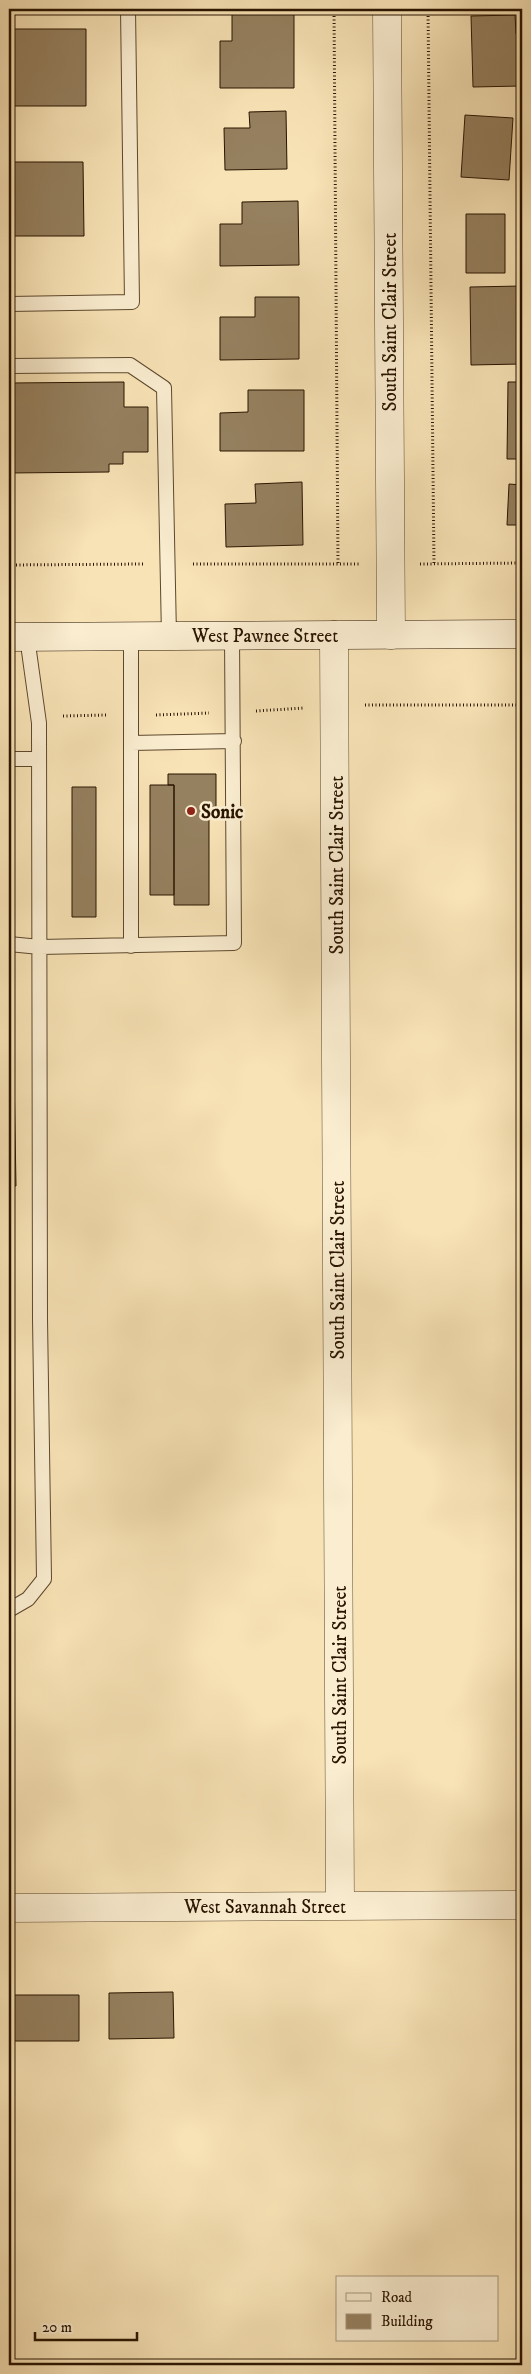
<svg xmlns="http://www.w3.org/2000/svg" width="531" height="2374" viewBox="0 0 531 2374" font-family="'IM FELL DW Pica',serif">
<rect width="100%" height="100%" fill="#f8e3b6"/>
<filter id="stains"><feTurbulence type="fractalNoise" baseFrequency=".004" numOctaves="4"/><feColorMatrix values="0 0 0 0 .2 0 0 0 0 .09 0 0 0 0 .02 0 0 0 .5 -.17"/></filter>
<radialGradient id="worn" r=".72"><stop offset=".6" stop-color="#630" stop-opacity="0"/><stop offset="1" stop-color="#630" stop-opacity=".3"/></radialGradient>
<!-- building -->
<path fill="#95805f" stroke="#291400" d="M 232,9 L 294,9 L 294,88 L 220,88 L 220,41 L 232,41 Z
M 515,15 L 516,34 L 522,34 L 522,86 L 473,87 L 471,16 Z
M 9,29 L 86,29 L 86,106 L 9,106 Z
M 286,111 L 287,169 L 225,170 L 224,128 L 250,128 L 249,112 Z
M 465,115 L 513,118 L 509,180 L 461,177 Z
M 9,162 L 83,162 L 84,236 L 9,236 Z
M 298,201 L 299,265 L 220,266 L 220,224 L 242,224 L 242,202 Z
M 466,214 L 505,214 L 505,273 L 466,273 Z
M 522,286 L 522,364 L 471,365 L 470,287 Z
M 255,297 L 299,297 L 299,359 L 220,360 L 220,317 L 255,317 Z
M 124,382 L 124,407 L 148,407 L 148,452 L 123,452 L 123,464 L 109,464 L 109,472 L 9,473 L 9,383 Z
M 508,382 L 522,382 L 522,459 L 507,459 Z
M 248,390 L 304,390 L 304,451 L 220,451 L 220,413 L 248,412 Z
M 302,482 L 303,545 L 226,547 L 225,504 L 256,503 L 255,484 Z
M 509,484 L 522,485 L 522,525 L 507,525 Z
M 168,774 L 216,774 L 216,817 L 209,817 L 209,905 L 174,905 L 174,785 L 168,785 Z
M 150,785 L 174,785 L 174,895 L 150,895 Z
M 72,787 L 96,787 L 96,917 L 72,917 Z
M 9,1016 L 13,1016 L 16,1186 L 9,1186 Z
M 173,1992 L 174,2038 L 109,2039 L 109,1993 Z
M 9,1995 L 79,1995 L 79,2041 L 9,2041 Z"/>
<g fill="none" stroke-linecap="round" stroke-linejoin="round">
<!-- service casing -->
<g stroke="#5d482e" stroke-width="16">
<path id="service" d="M 9,304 L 132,302 L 128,9
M 9,366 L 130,365 L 164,388 L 169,636
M 131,636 L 131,946
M 131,743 L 234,741
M 9,759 L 39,759
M 9,944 L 40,947 L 234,943 L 232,635
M 9,1610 L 28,1599 L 44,1579 L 40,1319 L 39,723 L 27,637"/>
</g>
<!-- minor casing -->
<g stroke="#5d482e" stroke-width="29">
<path id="minor" d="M 387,9 L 391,635
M 334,635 L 340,1905
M 9,1908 L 522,1905"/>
</g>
<!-- secondary casing -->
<g stroke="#291400" stroke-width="29">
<path id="secondary" d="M 9,637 L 522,634"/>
</g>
<!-- path -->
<path stroke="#291400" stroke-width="3" stroke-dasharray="1 2.5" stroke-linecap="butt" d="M 334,9 L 338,564
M 428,9 L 434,564
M 193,564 L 359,564
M 420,564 L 522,563
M 9,565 L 144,564
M 365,705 L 522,705
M 256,711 L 304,708
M 156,715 L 209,713
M 63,716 L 107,715"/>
<!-- service -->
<use href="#service" stroke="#faedd0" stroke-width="14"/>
<!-- minor -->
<use href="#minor" stroke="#faedd0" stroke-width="28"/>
<!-- secondary -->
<use href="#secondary" stroke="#faedd0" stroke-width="28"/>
</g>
<!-- markers -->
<circle fill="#8f2418" stroke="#faedd0" stroke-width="2" cx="191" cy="811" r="5"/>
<g text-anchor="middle" stroke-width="5" stroke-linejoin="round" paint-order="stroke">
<!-- street labels -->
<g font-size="19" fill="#291400" stroke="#faedd0">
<text transform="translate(389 322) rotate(-90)" y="7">South Saint Clair Street</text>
<text x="265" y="642">West Pawnee Street</text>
<text transform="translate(336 865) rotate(-90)" y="7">South Saint Clair Street</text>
<text transform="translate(337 1270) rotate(-90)" y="7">South Saint Clair Street</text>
<text transform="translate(339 1675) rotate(-90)" y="7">South Saint Clair Street</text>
<text x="265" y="1913">West Savannah Street</text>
</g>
<!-- poi labels -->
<g font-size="19" font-weight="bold" fill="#291400" stroke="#faedd0" text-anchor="start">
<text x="201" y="818">Sonic</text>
</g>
</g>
<!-- margin -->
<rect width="531" height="2374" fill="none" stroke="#f8e3b6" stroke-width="30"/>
<rect x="10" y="10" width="511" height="2354" fill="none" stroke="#291400" stroke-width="2.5"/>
<rect x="15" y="15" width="501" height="2344" fill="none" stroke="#291400"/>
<!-- legend -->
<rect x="336" y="2276" width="162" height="65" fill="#faedd0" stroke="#a6967d"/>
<rect x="346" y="2293" width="25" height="8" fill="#faedd0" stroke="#a6967d"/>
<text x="381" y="2302" font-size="15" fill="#291400">Road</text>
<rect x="346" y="2314" width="25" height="15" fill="#95805f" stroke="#a6967d"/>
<text x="381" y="2326" font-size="15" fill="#291400">Building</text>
<!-- scale -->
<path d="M35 2332v8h102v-8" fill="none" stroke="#291400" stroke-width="2.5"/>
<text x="42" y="2332" font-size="15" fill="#291400" stroke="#faedd0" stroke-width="4" paint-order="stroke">20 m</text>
<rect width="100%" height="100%" filter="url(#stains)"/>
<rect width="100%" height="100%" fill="url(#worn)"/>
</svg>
